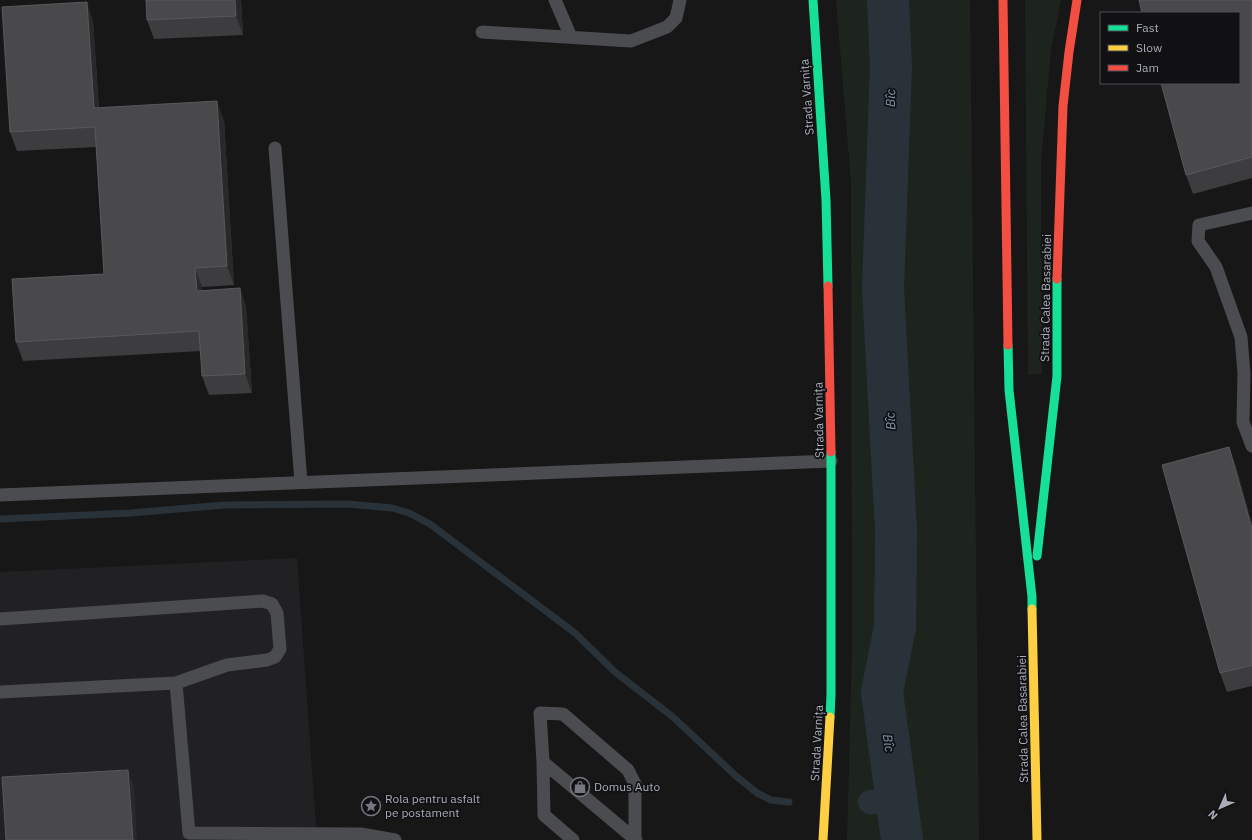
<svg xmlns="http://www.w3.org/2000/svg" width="1252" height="840" viewBox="0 0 1252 840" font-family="'IBM Plex Sans',sans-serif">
<rect width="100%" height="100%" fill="#171717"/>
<!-- built -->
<path fill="#212123" d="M 297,558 L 317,840 L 0,840 L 0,572 Z"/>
<!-- green -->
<path fill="#1d241e" d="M 836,0 L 970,0 L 979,840 L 847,840 L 852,648 L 851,183 Z
M 1025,0 L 1061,0 L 1051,50 L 1041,162 L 1042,374 L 1028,375 Z"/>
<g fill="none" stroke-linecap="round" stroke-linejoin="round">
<!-- stream -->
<path stroke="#2a3239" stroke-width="7" d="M 0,519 L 131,513 L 224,505 L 347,504 L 392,508 L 409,513 L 430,524 L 575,633 L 615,672 L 673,717 L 736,776 L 757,793 L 771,800 L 789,802"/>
<!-- canal -->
<path stroke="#2a3239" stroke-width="24" d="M 870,802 L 896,802"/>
<!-- river -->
<path stroke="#2a3239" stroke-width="42" d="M 888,0 L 891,66 L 883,288 L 896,531 L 895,627 L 882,692 L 902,840"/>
<!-- lane -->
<path stroke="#4b4c50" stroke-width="13" d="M 555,0 L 571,37
M 482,32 L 631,41 L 667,27 L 676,18 L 680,0
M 275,148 L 301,482
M 1252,213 L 1199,225 L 1198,241 L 1216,267 L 1241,337 L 1244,373 L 1243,422 L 1252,446
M 0,495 L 831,461
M 0,619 L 263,601 L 272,604 L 277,613 L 280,649 L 275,657 L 267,660 L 227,665 L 176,683 L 0,692
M 176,683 L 189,833 L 361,834 L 395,840
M 543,762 L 636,840
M 573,840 L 544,815 L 543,762 L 540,713 L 563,714 L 628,770 L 635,784 L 635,840"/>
<!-- fast -->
<path stroke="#16e098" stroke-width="9" d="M 813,0 L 826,200 L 828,286
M 1008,345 L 1009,390 L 1032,597 L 1032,609
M 1037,556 L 1057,376 L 1057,279
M 830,717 L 831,695 L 831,452"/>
<!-- slow -->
<path stroke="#ffcf43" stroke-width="9" d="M 1032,609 L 1037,840
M 823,840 L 830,717"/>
<!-- jam -->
<path stroke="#f24e42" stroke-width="9" d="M 1003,0 L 1008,345
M 1057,279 L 1063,106 L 1069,52 L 1077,0
M 828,286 L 831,452"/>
</g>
<!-- wall -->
<path fill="#3d3d3f" d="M 241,0 L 243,35 L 154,39 L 147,20 Z
M 1252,0 L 1252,178 L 1193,194 L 1186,175 Z
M 93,21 L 99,108 L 224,120 L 234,285 L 202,287 L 202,291 L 240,288 L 246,307 L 252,393 L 209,395 L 202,376 L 201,351 L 23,361 L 16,342 L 104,274 L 96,147 L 17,151 L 10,132 Z
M 1236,466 L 1252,524 L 1252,686 L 1227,692 L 1220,673 Z"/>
<!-- shaded-wall -->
<path fill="#29292a" d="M 235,0 L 241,0 L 243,35 L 236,16 Z
M 87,2 L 93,21 L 100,127 L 94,108 Z
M 217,101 L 224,120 L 234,285 L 227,266 Z
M 195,268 L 202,287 L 204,310 L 197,291 Z
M 240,288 L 246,307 L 252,393 L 245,374 Z
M 1229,447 L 1236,466 L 1252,524 L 1252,529 Z
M 128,770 L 134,785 L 137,840 L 133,840 Z"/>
<!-- building -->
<path fill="#49494c" stroke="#58595d" d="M 146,0 L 235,0 L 236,16 L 147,20 Z
M 1139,0 L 1252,0 L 1252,157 L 1186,175 L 1161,83 L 1239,83 L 1239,13 L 1142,13 Z
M 87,2 L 94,108 L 217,101 L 227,266 L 195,268 L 197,291 L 240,288 L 245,374 L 202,376 L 199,331 L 16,342 L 12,279 L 104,274 L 95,127 L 10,132 L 2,7 Z
M 1229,447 L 1252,529 L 1252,665 L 1220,673 L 1162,465 Z
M 128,770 L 133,840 L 6,840 L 2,777 Z"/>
<!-- icons -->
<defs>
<g id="shop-ring" transform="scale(1)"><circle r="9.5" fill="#111113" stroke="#757880" stroke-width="1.5"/><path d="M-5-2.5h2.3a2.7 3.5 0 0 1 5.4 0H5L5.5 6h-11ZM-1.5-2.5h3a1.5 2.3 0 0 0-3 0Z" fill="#757880"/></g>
<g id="sight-ring" transform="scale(1)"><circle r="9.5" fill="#111113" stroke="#757880" stroke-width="1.5"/><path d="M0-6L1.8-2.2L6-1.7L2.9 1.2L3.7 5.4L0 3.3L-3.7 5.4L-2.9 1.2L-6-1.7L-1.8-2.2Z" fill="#757880"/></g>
</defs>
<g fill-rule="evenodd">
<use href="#shop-ring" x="580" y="787"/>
<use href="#sight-ring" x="371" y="806"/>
</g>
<g text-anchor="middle" stroke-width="3.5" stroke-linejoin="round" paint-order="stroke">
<!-- street labels -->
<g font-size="12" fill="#a8adb8" stroke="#111113">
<text transform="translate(807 97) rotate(-94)" y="4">Strada Varnița</text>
<text transform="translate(1046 298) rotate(-89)" y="4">Strada Calea Basarabiei</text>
<text transform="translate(819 420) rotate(-91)" y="4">Strada Varnița</text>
<text transform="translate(1023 719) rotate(-91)" y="4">Strada Calea Basarabiei</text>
<text transform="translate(817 743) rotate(-87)" y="4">Strada Varnița</text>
</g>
<!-- poi labels -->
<g font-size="12" fill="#a8adb8" stroke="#111113" text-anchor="start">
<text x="594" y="791">Domus Auto</text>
<text x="385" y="803">Rola pentru asfalt<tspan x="385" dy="14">pe postament</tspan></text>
</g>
<!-- water labels -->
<g font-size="13" font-style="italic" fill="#7f9bb3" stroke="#111113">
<text transform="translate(890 98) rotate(-88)" y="5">Bîc</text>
<text transform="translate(890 421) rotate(-93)" y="5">Bîc</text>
<text transform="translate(889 743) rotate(82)" y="5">Bîc</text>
</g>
</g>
<!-- legend -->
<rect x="1100" y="12" width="140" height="72" fill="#111113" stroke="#4d4f55"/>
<rect x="1108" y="25" width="20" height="6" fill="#16e098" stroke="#4d4f55"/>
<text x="1136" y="32" font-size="12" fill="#a8adb8">Fast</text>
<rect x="1108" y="45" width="20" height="6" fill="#ffcf43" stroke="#4d4f55"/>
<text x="1136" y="52" font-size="12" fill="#a8adb8">Slow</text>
<rect x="1108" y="65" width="20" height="6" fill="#f24e42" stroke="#4d4f55"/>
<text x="1136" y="72" font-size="12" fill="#a8adb8">Jam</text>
<!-- north arrow -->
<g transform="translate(1220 808) rotate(225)" stroke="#111113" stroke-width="3" paint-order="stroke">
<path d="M0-3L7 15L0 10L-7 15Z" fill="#a8adb8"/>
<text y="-6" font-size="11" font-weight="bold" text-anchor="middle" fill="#a8adb8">N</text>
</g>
</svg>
